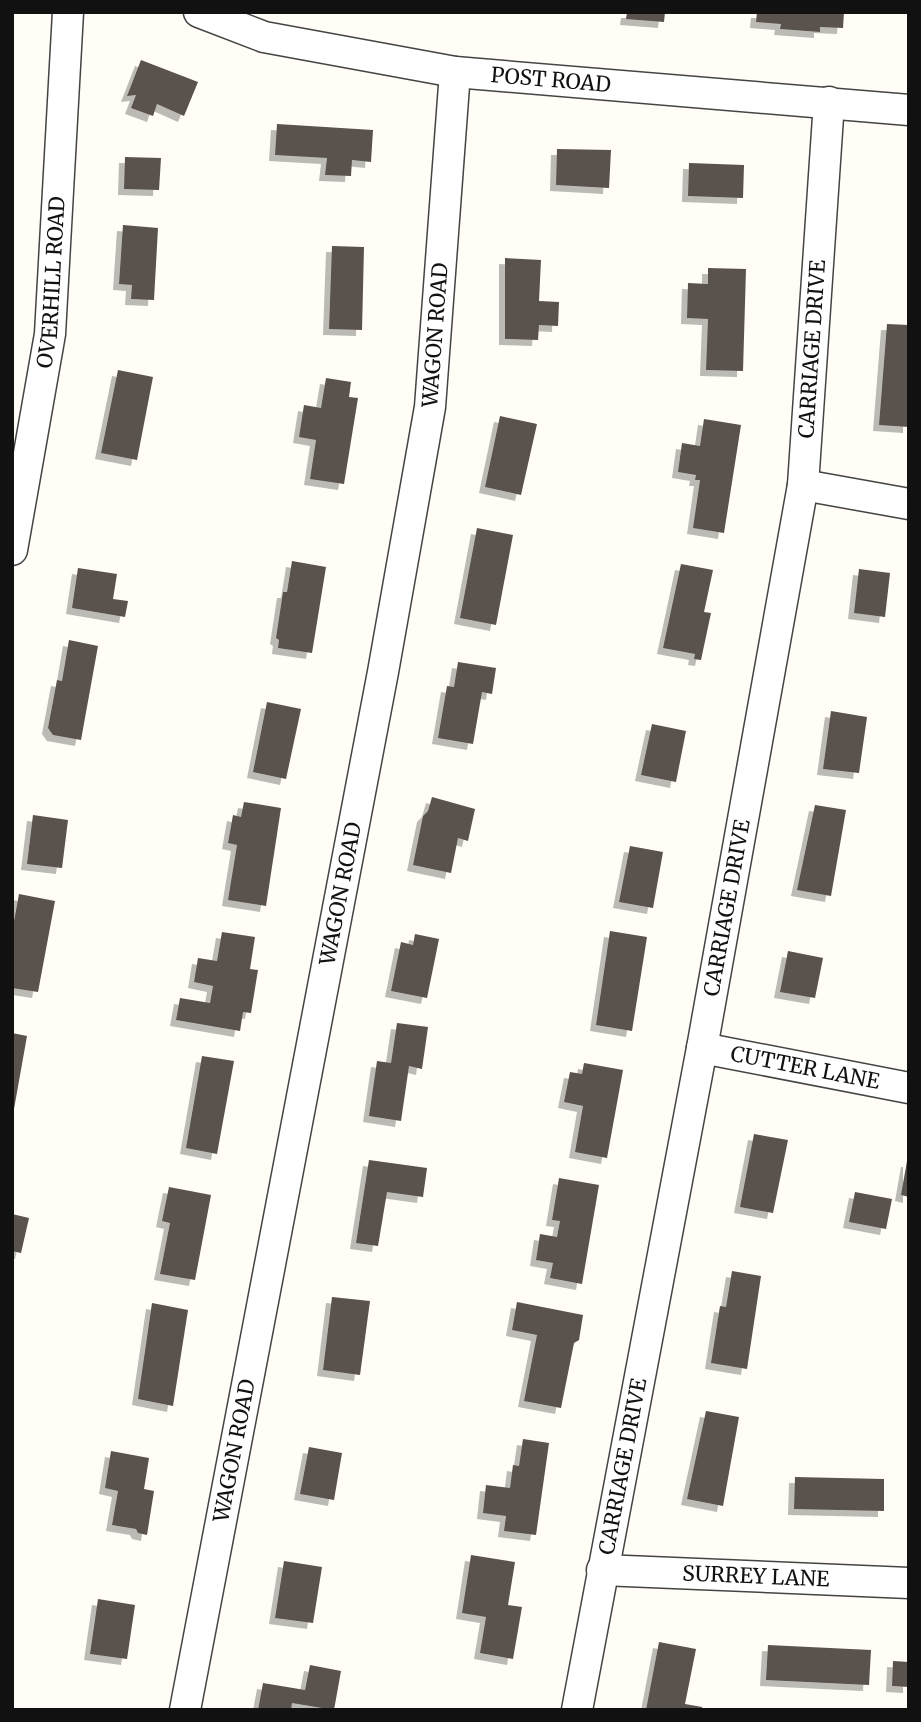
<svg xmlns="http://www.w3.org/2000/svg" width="921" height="1722" viewBox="0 0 921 1722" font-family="Merriweather,serif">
<defs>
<filter id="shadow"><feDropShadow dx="-6" dy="6" stdDeviation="0" flood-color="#0004"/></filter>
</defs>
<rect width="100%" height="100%" fill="#fffdf5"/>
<!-- building -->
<path fill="#5a524d" filter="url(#shadow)" d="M 627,12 L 665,12 L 664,22 L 626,19 Z
M 757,12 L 844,12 L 843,28 L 820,27 L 820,32 L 780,29 L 781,24 L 756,22 Z
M 141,60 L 198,82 L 184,116 L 157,104 L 153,116 L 131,108 L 136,95 L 127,96 Z
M 277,124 L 373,130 L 371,162 L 352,160 L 351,176 L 325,175 L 327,158 L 275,155 Z
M 557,149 L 611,150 L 609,188 L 556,185 Z
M 125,157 L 161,158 L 159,190 L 124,189 Z
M 689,163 L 744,165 L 743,198 L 688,196 Z
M 123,225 L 158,228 L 154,300 L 131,299 L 132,285 L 119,284 Z
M 332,246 L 364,247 L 362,330 L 329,329 Z
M 505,258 L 541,260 L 539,301 L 559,302 L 558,326 L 539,325 L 538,340 L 505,339 Z
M 708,268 L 746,269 L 743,371 L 706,370 L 708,319 L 687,318 L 688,283 L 708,284 Z
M 887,324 L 909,325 L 909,427 L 879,425 Z
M 118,370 L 153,377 L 137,460 L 101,453 Z
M 326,378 L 351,382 L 349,397 L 358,398 L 344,484 L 310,479 L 316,440 L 299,437 L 304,405 L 321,408 Z
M 500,416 L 537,424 L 521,495 L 485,487 Z
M 704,419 L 741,425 L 724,533 L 693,528 L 700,480 L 695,480 L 696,475 L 678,472 L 682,443 L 700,446 Z
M 477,528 L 513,535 L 496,625 L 460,618 Z
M 292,561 L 326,567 L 312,653 L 278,648 L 279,640 L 276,638 L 283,592 L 287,592 Z
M 681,564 L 713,570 L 704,612 L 711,613 L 701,660 L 694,659 L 695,654 L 663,648 Z
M 78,568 L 117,574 L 113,599 L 128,601 L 125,617 L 72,608 Z
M 859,569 L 890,573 L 885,617 L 854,613 Z
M 69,640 L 98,646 L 81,740 L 53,735 L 48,728 L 57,680 L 62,681 Z
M 458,662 L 496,668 L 492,694 L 482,692 L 473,744 L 438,738 L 447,686 L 454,687 Z
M 267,702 L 301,709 L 286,779 L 253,772 Z
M 831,711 L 867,717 L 859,773 L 823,769 Z
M 652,724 L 686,731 L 676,782 L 641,775 Z
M 432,797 L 475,809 L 468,841 L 458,838 L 451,873 L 413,865 L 423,816 L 428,811 Z
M 244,802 L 281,808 L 266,906 L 228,900 L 237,845 L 228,843 L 233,815 L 241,817 Z
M 815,805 L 846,810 L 831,896 L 797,890 Z
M 33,815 L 68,820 L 62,868 L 27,864 Z
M 630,846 L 663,852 L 653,908 L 619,902 Z
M 19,894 L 55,901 L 38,992 L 12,988 L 12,932 Z
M 610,931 L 647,937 L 632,1031 L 596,1025 Z
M 222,932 L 255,937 L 250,969 L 258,970 L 251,1013 L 243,1012 L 240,1031 L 176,1020 L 180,998 L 210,1003 L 213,986 L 194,982 L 198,958 L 217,961 Z
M 415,934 L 439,939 L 427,998 L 391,991 L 401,942 L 413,945 Z
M 788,951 L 823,958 L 815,998 L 780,992 Z
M 397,1023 L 428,1027 L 422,1069 L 409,1066 L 401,1121 L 369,1116 L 377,1061 L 391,1063 Z
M 12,1033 L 27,1036 L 14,1109 L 12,1109 Z
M 202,1056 L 234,1061 L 217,1154 L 186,1148 Z
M 584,1063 L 623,1070 L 607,1158 L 575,1152 L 583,1106 L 564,1102 L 570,1072 L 582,1074 Z
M 754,1134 L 788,1140 L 773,1213 L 740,1207 Z
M 369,1160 L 427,1168 L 423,1197 L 387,1192 L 378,1246 L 356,1243 Z
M 907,1161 L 909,1161 L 909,1197 L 901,1195 Z
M 559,1178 L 599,1185 L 582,1284 L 550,1278 L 553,1263 L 536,1260 L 540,1234 L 557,1237 L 560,1221 L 552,1220 Z
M 169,1187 L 211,1195 L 195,1280 L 160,1274 L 170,1223 L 162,1221 Z
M 855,1192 L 892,1199 L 886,1229 L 849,1222 Z
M 12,1214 L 29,1218 L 21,1253 L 12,1251 Z
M 732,1271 L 761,1276 L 747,1369 L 711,1363 L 720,1306 L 726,1307 Z
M 332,1297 L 370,1301 L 360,1375 L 323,1370 Z
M 517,1302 L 583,1315 L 579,1340 L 574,1343 L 561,1408 L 524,1401 L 537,1335 L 512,1330 Z
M 152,1303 L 188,1310 L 173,1406 L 138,1399 Z
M 706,1411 L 739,1417 L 723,1506 L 687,1499 Z
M 523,1439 L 549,1443 L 536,1535 L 504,1531 L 506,1516 L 483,1513 L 486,1485 L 510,1488 L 513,1465 L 519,1466 Z
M 309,1447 L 342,1453 L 334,1500 L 300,1494 Z
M 111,1451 L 149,1458 L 144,1489 L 154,1491 L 147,1535 L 138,1533 L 136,1529 L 112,1525 L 118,1491 L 105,1488 Z
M 795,1477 L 884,1479 L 884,1511 L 794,1509 Z
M 471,1555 L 515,1562 L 508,1605 L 522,1607 L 513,1659 L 480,1653 L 486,1617 L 462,1613 Z
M 284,1561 L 322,1567 L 313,1623 L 275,1618 Z
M 98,1599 L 135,1605 L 127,1659 L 90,1654 Z
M 659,1642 L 696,1649 L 685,1704 L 702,1707 L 702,1710 L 646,1710 Z
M 768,1645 L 871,1650 L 869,1685 L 766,1680 Z
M 893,1661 L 909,1662 L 909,1687 L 892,1686 Z
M 310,1665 L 341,1671 L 334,1710 L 292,1703 L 291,1710 L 258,1710 L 263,1683 L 305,1690 Z"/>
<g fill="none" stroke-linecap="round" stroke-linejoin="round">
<!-- minor casing -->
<g stroke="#444" stroke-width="33">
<g id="minor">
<path id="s1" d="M 199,12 L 264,37 L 455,72 L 909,110"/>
<path d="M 803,485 L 909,504"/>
<path id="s2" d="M 12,550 L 50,334 L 68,12"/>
<path id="s3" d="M 702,1048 L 909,1088"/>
<path id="s4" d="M 602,1570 L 909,1583"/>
<path id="s5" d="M 185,1710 L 383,672 L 430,407 L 455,72"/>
<path id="s6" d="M 577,1710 L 702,1048 L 803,485 L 829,102"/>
</g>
</g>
<!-- minor -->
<use href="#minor" stroke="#fff" stroke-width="30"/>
</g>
<g text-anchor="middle" stroke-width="7" stroke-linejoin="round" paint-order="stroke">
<!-- street labels -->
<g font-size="21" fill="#111" stroke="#fff">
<text dy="7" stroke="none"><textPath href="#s1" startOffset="360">POST ROAD</textPath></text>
<text dy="7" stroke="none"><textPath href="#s2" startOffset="271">OVERHILL ROAD</textPath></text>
<text dy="7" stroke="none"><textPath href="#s5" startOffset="1398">WAGON ROAD</textPath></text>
<text dy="7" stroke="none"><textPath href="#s6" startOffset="1382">CARRIAGE DRIVE</textPath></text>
<text dy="7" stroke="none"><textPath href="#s5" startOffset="831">WAGON ROAD</textPath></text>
<text dy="7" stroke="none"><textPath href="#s6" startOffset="816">CARRIAGE DRIVE</textPath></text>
<text dy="7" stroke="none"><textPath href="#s3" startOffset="105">CUTTER LANE</textPath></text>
<text dy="7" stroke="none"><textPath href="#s5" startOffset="264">WAGON ROAD</textPath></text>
<text dy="7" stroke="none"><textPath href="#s6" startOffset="248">CARRIAGE DRIVE</textPath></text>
<text dy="7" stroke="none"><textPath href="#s4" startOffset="154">SURREY LANE</textPath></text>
</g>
</g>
<!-- border -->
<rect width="921" height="1722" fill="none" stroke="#111111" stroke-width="28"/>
</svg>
